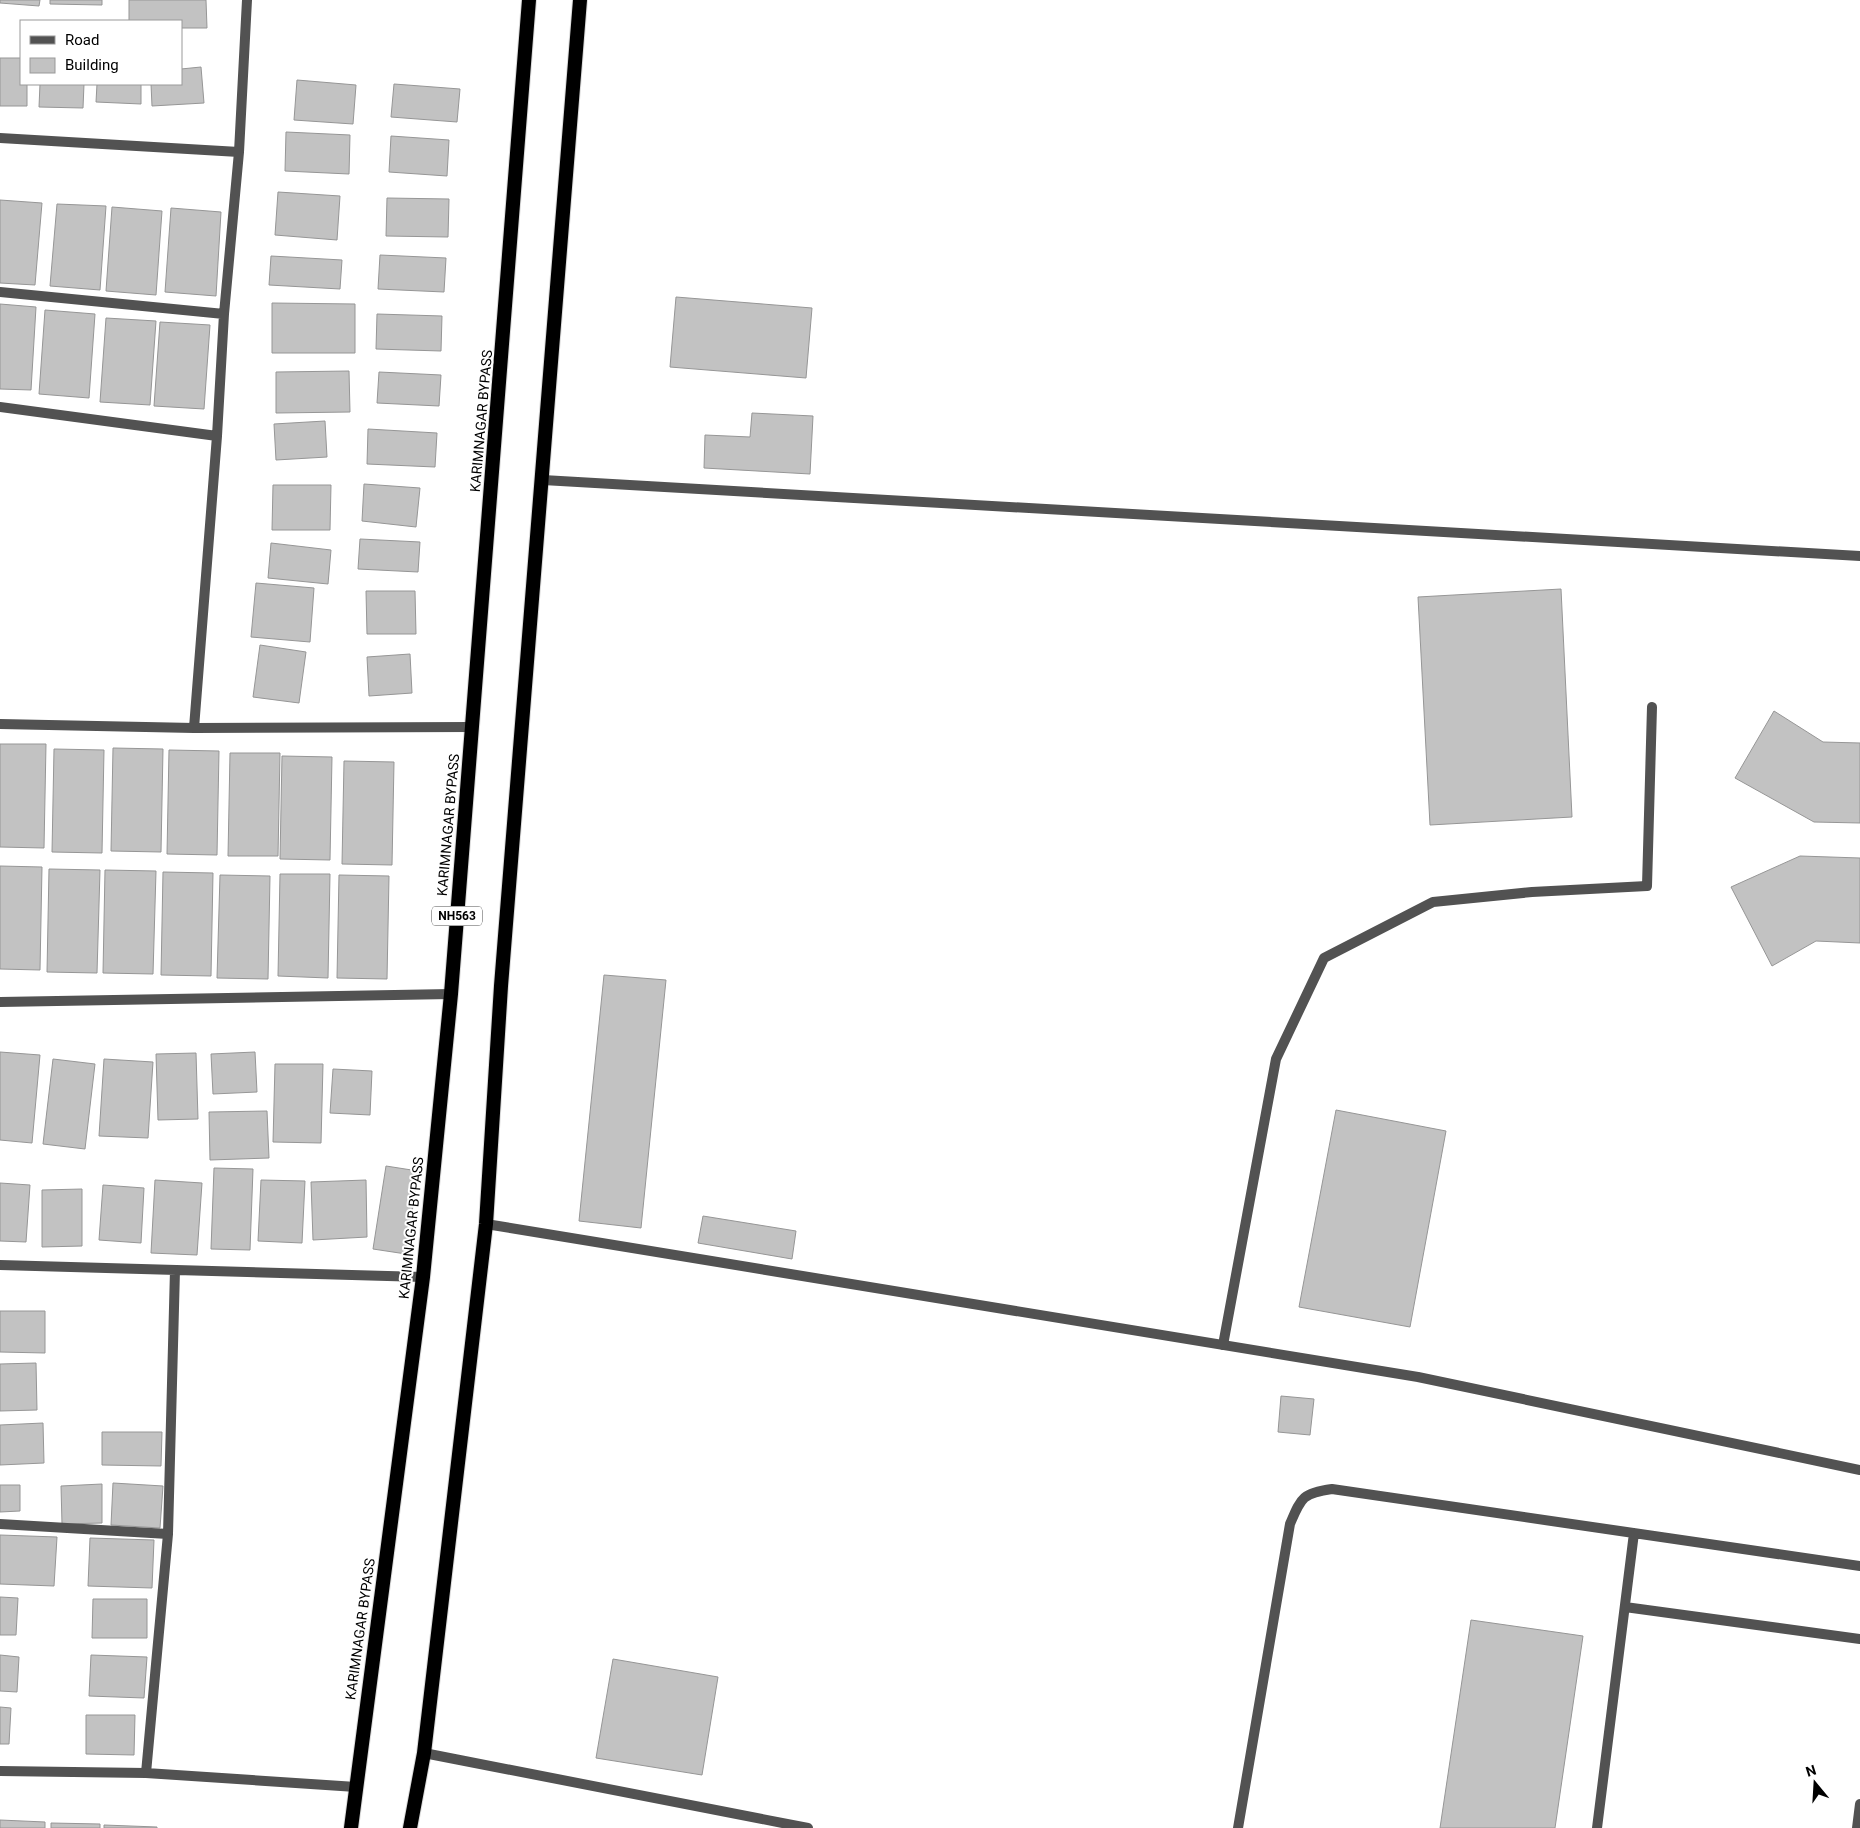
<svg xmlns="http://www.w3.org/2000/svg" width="1860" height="1828" viewBox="0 0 1860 1828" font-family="Roboto,sans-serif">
<rect width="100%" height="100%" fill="#fff"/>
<!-- building -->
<path fill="#c2c2c2" stroke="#969696" d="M 0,0 L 40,0 L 39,6 L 0,3 Z
M 50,0 L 102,0 L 102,5 L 50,4 Z
M 129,0 L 206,0 L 207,28 L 181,28 L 181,21 L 129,21 Z
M 0,58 L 21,58 L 21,84 L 27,84 L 27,106 L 0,106 Z
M 201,67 L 204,103 L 152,106 L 151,84 L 181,84 L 181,69 Z
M 297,80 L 356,85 L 353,124 L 294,120 Z
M 40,84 L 84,84 L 83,108 L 39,107 Z
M 97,84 L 141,84 L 141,104 L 96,102 Z
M 394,84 L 460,89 L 457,122 L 391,117 Z
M 286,132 L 350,135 L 349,174 L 285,171 Z
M 391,136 L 449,140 L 447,176 L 389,172 Z
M 278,192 L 340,196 L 337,240 L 275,235 Z
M 387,198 L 449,199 L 448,237 L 386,236 Z
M 0,200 L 42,203 L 35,285 L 0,283 Z
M 57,204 L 106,206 L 100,290 L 50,286 Z
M 112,207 L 162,211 L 156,295 L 106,291 Z
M 171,208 L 221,212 L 216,296 L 165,292 Z
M 380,255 L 446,258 L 444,292 L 378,289 Z
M 271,256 L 342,260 L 340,289 L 269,285 Z
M 676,297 L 812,308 L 806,378 L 670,367 Z
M 272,303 L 355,304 L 355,353 L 272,353 Z
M 0,304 L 36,307 L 31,390 L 0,389 Z
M 45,310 L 95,314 L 89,398 L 39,394 Z
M 377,314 L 442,316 L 441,351 L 376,349 Z
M 106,318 L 156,321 L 150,405 L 100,402 Z
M 160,322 L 210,325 L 204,409 L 154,406 Z
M 349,371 L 350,412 L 276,413 L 276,372 Z
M 379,372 L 441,375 L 439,406 L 377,403 Z
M 752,413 L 813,416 L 810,474 L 704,468 L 705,435 L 750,437 Z
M 325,421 L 327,457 L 276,460 L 274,424 Z
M 368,429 L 437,433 L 435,467 L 367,464 Z
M 364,484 L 420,488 L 416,527 L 362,521 Z
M 273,485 L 331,485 L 330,530 L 272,530 Z
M 360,539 L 420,542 L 418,572 L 358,569 Z
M 271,543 L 331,550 L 328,584 L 268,578 Z
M 256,583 L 314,588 L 310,642 L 251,637 Z
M 1561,589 L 1572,817 L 1430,825 L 1418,597 Z
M 366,591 L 415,591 L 416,634 L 367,634 Z
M 260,645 L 306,652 L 299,703 L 253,697 Z
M 410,654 L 412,693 L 369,696 L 367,657 Z
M 1774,711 L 1823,742 L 1860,743 L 1860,823 L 1814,822 L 1735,778 Z
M 0,744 L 46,744 L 44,848 L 0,847 Z
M 113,748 L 163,749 L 161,852 L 111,851 Z
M 54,749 L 104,750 L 102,853 L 52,852 Z
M 169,750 L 219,751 L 217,855 L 167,854 Z
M 230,753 L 280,753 L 278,856 L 228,856 Z
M 282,756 L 332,757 L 330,860 L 280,859 Z
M 344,761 L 394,762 L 392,865 L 342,864 Z
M 1800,856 L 1860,858 L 1860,943 L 1816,941 L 1772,966 L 1731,887 Z
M 0,866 L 42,867 L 40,970 L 0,969 Z
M 49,869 L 100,870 L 97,973 L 47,972 Z
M 105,870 L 156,871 L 153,974 L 103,973 Z
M 163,872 L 213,873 L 211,976 L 161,975 Z
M 280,874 L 330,874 L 328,978 L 278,976 Z
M 220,875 L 270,876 L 268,979 L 217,978 Z
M 339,875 L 389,876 L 387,979 L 337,978 Z
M 604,975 L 666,980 L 641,1228 L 579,1221 Z
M 0,1052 L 40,1055 L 32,1143 L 0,1140 Z
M 255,1052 L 257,1092 L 213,1094 L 211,1054 Z
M 196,1053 L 198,1119 L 158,1120 L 156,1054 Z
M 53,1059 L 95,1064 L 85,1149 L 43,1144 Z
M 104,1059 L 153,1062 L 148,1138 L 99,1136 Z
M 275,1064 L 323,1064 L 321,1143 L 273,1142 Z
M 333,1069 L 372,1071 L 370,1115 L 330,1113 Z
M 1336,1110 L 1446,1131 L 1410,1327 L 1299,1307 Z
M 267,1111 L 269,1158 L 210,1160 L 209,1112 Z
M 386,1166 L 418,1171 L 406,1254 L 373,1249 Z
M 214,1168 L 253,1169 L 250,1250 L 211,1249 Z
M 155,1180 L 202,1183 L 197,1255 L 151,1253 Z
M 261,1180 L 305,1181 L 302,1243 L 258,1241 Z
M 366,1180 L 367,1237 L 313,1240 L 311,1182 Z
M 0,1183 L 30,1185 L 26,1242 L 0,1241 Z
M 103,1185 L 144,1188 L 141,1243 L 99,1240 Z
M 82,1189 L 82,1246 L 42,1247 L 42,1190 Z
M 703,1216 L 796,1231 L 792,1259 L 698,1243 Z
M 0,1311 L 45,1311 L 45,1353 L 0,1352 Z
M 36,1363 L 37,1410 L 0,1411 L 0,1364 Z
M 1281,1396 L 1314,1399 L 1310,1435 L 1278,1432 Z
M 43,1423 L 44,1463 L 0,1465 L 0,1425 Z
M 102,1432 L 162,1432 L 161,1466 L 102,1465 Z
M 113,1483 L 163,1486 L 160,1528 L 111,1525 Z
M 102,1484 L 102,1523 L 62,1524 L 61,1486 Z
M 0,1485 L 20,1485 L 20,1511 L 0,1512 Z
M 0,1535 L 57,1537 L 54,1586 L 0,1584 Z
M 90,1538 L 154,1540 L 152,1588 L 88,1586 Z
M 0,1597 L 18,1598 L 16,1635 L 0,1635 Z
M 93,1599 L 147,1599 L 147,1638 L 92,1638 Z
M 1471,1620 L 1583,1636 L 1555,1828 L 1440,1828 Z
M 0,1655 L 19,1657 L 17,1692 L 0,1691 Z
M 91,1655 L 147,1657 L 144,1698 L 89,1696 Z
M 613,1659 L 718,1677 L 702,1775 L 596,1758 Z
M 0,1707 L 11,1708 L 9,1744 L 0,1744 Z
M 86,1715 L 135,1715 L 134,1755 L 86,1754 Z
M 0,1820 L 45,1822 L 45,1828 L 0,1828 Z
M 51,1823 L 100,1824 L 100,1828 L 51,1828 Z
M 104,1825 L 157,1827 L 157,1828 L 104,1828 Z"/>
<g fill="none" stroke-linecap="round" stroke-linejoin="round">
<!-- trunk casing -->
<g stroke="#dbdbdb" stroke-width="16">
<path id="trunk" d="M 351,1828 L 423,1277 L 451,994 L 529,0
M 410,1828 L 424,1753 L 486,1224 L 501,986 L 580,0"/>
</g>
<!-- service -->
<path stroke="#525252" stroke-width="10" d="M 543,480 L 1860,556
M 486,1224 L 1418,1377 L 1860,1470
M 1625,1607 L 1860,1639
M 424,1753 L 808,1828
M 1238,1828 L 1290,1524 C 1301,1498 1302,1493 1332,1489 L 1860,1566
M 1597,1828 L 1634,1533
M 1857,1828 L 1860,1804"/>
<!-- minor -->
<path stroke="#525252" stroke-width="10" d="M 0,138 L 239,152
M 0,292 L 224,314
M 0,407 L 217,436
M 0,724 L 194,728 L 472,727
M 194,728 L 217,436 L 224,314 L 239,152 L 247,0
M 0,1002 L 451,994
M 0,1265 L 423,1277
M 1223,1345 L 1276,1059 L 1324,958 L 1433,902 L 1532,892 L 1647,886 L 1652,707
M 0,1524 L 168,1534
M 0,1771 L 146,1773 L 356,1787
M 146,1773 L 168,1534 L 175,1270"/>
<!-- trunk -->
<use href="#trunk" stroke="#000" stroke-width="14"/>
</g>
<g text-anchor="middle" stroke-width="4" stroke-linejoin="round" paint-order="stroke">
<!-- shield labels -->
<rect fill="#fff" stroke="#4c4c4c" stroke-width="1" x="432" y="906.5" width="50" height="19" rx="4"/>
<g font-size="12" font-weight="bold" fill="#000">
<text x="457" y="920">NH563</text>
</g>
<!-- street labels -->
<g font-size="14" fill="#000" stroke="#fff">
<text transform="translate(481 421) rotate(-85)" y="5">KARIMNAGAR BYPASS</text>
<text transform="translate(448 825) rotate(-85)" y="5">KARIMNAGAR BYPASS</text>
<text transform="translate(411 1228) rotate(-84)" y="5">KARIMNAGAR BYPASS</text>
<text transform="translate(360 1629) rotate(-82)" y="5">KARIMNAGAR BYPASS</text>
</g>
</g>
<!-- legend -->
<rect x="20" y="20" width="162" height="65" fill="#ffffff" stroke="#999999"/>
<rect x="30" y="36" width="25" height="8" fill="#525252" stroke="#999999"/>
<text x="65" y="45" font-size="15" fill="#000000">Road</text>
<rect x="30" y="58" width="25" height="15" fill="#c2c2c2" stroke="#999999"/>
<text x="65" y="70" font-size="15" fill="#000000">Building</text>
<!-- north arrow -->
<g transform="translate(1815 1783) rotate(342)" stroke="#ffffff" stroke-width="4" paint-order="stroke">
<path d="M0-4L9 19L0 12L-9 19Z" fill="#000000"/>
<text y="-8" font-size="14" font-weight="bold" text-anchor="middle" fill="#000000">N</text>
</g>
</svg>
